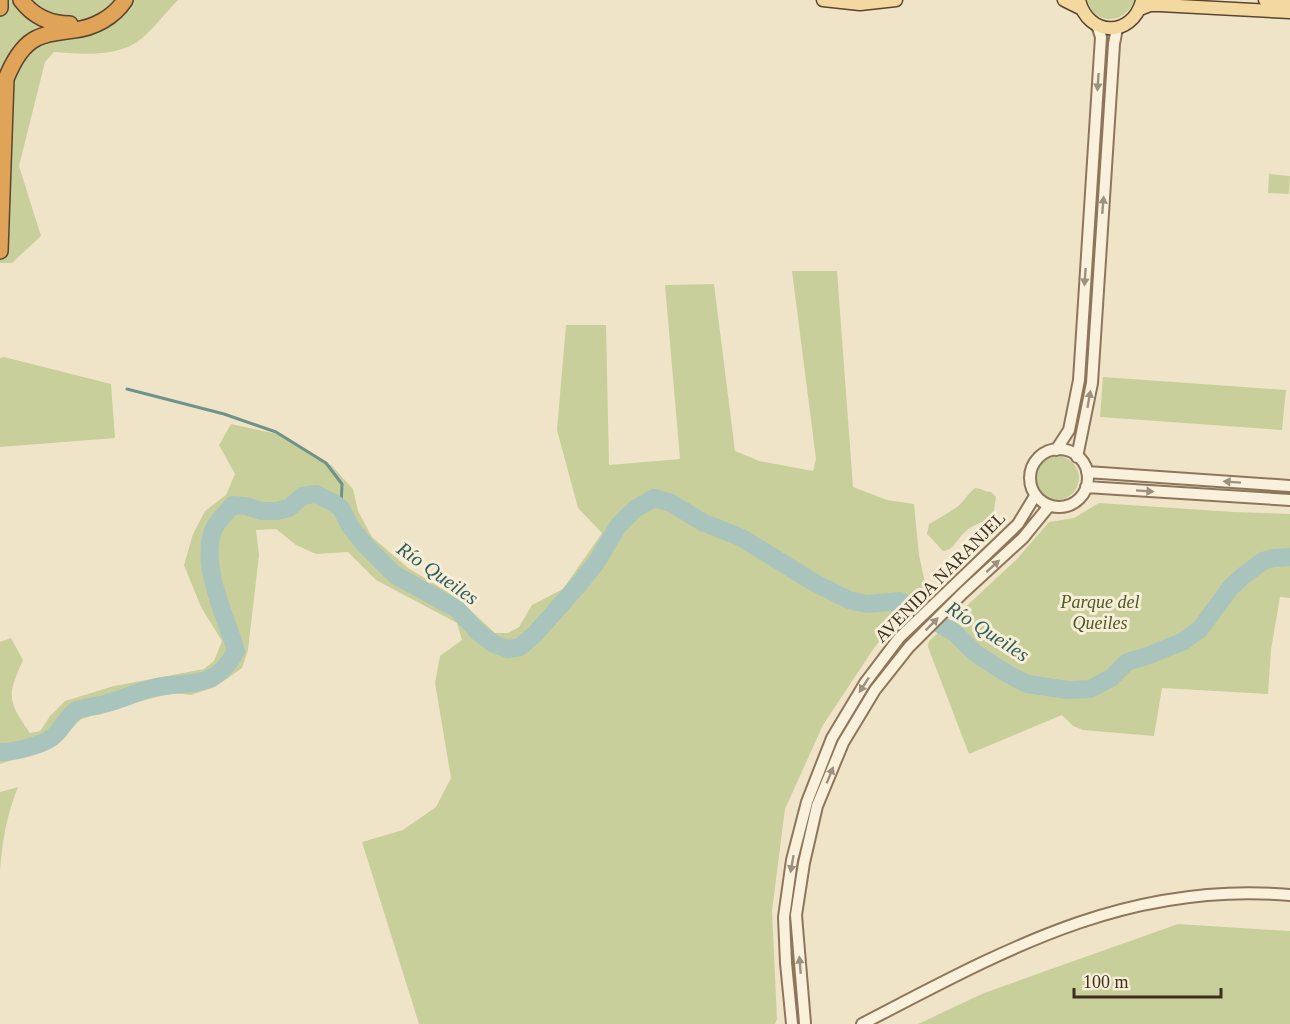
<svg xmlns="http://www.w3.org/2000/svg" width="1290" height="1024" viewBox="0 0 1290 1024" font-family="Georgia,serif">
<rect width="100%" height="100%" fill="#f0e4c8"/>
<!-- green -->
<path fill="#c9cf9b" d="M 0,0 L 178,0 C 167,11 146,38 134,44 C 110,57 80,54 54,52 L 45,62 L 19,166 L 41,236 L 12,263 L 0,263 Z
M 1087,0 L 1134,0 C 1126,25 1094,26 1087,0 Z
M 1269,174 L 1290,176 L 1289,194 L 1268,193 Z
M 792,271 L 837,271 L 853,487 L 887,500 L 914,504 L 919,555 L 926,587 L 874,648 L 823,725 L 785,809 L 772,911 L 777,1019 L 775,1024 L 419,1024 L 362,842 L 403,830 L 436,807 L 451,778 L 435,683 L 440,656 L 462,640 L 457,623 L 376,580 L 348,552 L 316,554 L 296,545 L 276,529 L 256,530 L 259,555 L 248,650 L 242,668 L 215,687 L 191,695 L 174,693 L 111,708 L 80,720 L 65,736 L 48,749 L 0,764 L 0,642 L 11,638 L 23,660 C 7,696 7,700 30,733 L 40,731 L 50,716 L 65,701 L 114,686 L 204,669 L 214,661 L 222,641 L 201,607 L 184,565 L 193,534 L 205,511 L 226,495 L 235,474 L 219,445 L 231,424 L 282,435 L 332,466 L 353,489 L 358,511 L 372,537 L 408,568 L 456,597 L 495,633 L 508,633 L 519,627 L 532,605 L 563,589 L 602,533 L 578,508 L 557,430 L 566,325 L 606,325 L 609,465 L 680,459 L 665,285 L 714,284 L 735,451 L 759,461 L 813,471 L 816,459 Z
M 4,357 L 111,384 L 115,438 L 0,447 L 0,358 Z
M 1103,377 L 1286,390 L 1282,430 L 1100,417 Z
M1035 478a22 22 0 1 1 44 0a22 22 0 1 1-44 0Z
M 975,488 C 981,488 985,492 991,492 L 996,497 L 993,516 C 984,523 972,524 964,533 C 956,540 954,550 943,551 L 927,534 L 929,524 C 938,519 946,514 954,509 C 963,504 967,494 975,488 Z
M 1099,503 L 1234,512 L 1290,514 L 1290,598 L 1280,597 L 1271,650 L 1268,694 L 1162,688 L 1154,736 L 1083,730 L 1073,726 L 1062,715 L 969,754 L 928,647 L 929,641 L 1017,559 L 1049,522 L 1074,518 Z
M 18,787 C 7,814 2,842 0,871 L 0,792 Z
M 1178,924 L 1290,931 L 1290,1024 L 918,1024 L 984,993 Z"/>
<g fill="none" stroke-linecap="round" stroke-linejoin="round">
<!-- stream -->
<path stroke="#6f938a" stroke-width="3" d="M 127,389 L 224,414 L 276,432 L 326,463 L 342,484 L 341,508"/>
<!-- river -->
<path stroke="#a9c4bc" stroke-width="18" d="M 710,525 L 742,538 L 815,583 L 849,600 L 867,604 L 900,601 L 955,633 L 975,653 L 1006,673 L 1027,684 L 1068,690 L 1090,689 L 1111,678 L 1127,662 L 1147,656 L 1184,641 L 1200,629 L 1231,587 L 1243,576 L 1263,561 L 1274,558 L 1290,557
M 0,752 C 15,752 46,745 56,734 C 64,726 67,716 77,710 C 84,707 93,707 100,705 C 119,701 138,691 157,687 C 193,681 215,690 236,651 C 226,617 200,566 213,531 C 216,522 226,513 233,505 L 246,506 L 261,511 L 277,511 L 289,508 L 302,496 L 316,494 L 332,502 L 341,508 L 350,526 L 365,545 L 395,575 L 457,609 L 478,632 L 494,644 L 508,649 L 520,647 L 535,634 L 580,583 L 596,563 L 618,526 L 635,509 L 654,498 L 671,503 L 704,523"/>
<!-- minor casing -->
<g stroke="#8d765c" stroke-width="14">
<path id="minor" d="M1030 478a29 29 0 1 1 58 0a29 29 0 1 1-58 0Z
M 1056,450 L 1069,430 L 1079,380 L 1101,37 L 1097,25
M 1077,457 L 1092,383 L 1114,44 L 1117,28
M 1087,472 L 1290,486
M 1086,487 L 1290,500
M 805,1023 L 796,915 L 804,863 L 817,806 L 843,743 L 875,690 L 909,647 L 963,593 L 1023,538 L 1049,506
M 792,1024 L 786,963 L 784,917 L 792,860 L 807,802 L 832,738 L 865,683 L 899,638 L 1018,524 L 1035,496
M 862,1024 C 1003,951 1125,881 1290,895"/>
</g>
<!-- major casing -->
<g stroke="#5b4430" stroke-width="15">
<path id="major" d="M 823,0 L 860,4 L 896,0
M 1064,0 L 1082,9
M 1079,0 C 1088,37 1132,38 1142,1
M 1265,0 L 1290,1
M 1140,9 L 1150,5 L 1160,5 L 1290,12"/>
</g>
<!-- highway casing -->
<g stroke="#5b4430" stroke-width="18">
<path id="highway" d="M 21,0 C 33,16 50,24 70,24
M 0,8 L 0,0
M 0,251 L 6,79 C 12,64 22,45 37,38 C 49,32 61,32 74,30 C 94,28 114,17 125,0"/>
</g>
<!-- minor -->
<use href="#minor" stroke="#faf1dc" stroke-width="10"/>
<!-- major -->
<use href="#major" stroke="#f3d9a0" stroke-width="12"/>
<!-- highway -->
<use href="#highway" stroke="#e0a458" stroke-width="15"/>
</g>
<!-- one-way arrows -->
<defs><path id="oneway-solid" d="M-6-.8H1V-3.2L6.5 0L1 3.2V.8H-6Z" transform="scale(1.5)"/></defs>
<g fill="#9c907e">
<use href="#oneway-solid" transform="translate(1098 82) rotate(94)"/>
<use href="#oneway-solid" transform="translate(1103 205) rotate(-85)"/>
<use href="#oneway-solid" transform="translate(1085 277) rotate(94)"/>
<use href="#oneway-solid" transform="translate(1089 399) rotate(-80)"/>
<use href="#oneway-solid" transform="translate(1232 482) rotate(-176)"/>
<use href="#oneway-solid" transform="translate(1145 491) rotate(4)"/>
<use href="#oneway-solid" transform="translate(993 566) rotate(-42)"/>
<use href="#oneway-solid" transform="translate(932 624) rotate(-45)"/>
<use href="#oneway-solid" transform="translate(864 685) rotate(123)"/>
<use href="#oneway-solid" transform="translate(830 775) rotate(-68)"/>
<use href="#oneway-solid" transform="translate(792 864) rotate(100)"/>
<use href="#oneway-solid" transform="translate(800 965) rotate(-95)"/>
</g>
<g text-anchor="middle" stroke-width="6" stroke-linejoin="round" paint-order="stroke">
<!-- street labels -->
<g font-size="18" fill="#3d2e20" stroke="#f7eed8">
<text transform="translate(940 577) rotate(-45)" y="6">AVENIDA NARANJEL</text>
</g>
<!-- park labels -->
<g font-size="18" font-style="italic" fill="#4d5a26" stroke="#f7eed8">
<text x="1100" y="608">Parque del<tspan x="1100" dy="21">Queiles</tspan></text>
</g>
<!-- water labels -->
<g font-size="20" font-style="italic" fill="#2f5d5a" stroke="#f7eed8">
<text transform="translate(438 573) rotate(35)" y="7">Río Queiles</text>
<text transform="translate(988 631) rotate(33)" y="7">Río Queiles</text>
</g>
</g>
<!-- scale -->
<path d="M1074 988v9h147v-9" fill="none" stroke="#3d2e20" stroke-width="3"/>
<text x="1083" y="988" font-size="18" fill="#3d2e20" stroke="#f7eed8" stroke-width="4.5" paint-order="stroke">100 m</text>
</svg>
